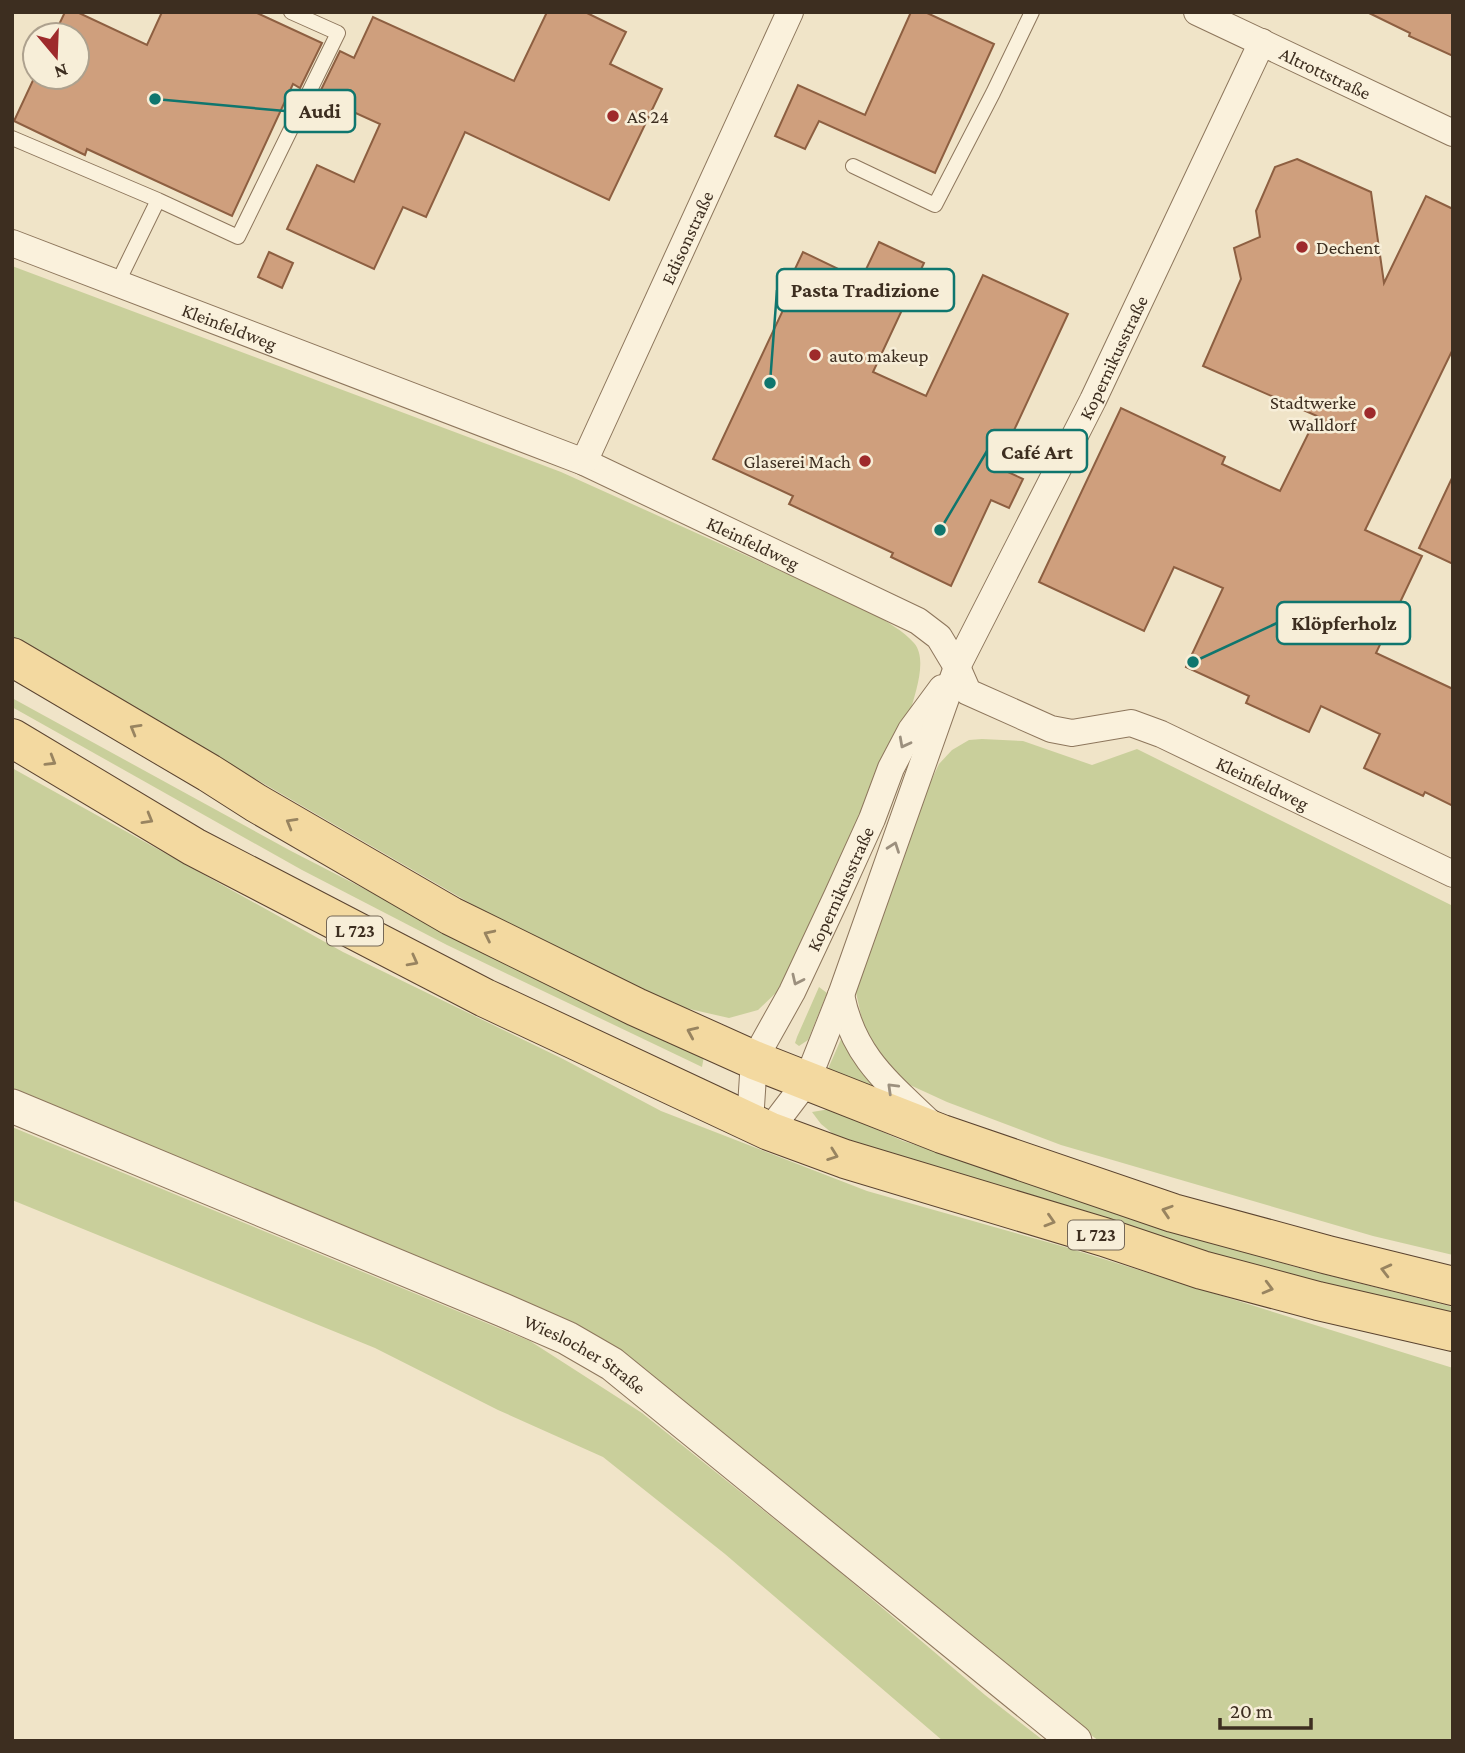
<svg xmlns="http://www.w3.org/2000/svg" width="1465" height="1753" viewBox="0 0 1465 1753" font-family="'Crimson Pro',serif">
<rect width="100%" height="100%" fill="#f0e4c8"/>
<!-- green -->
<path fill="#c9cf9b" d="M 12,266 L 561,472 L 874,613 C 886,622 904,631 914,643 C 928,659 915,694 910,712 L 781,988 L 758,1010 L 729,1018 L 685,1008 L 539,943 L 12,638 Z
M 12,698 L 291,851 L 452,934 L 704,1056 L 702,1067 L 447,945 L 302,870 L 12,707 Z
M 982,739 L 1023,741 L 1092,765 L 1137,749 L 1453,906 L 1453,1255 L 1373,1236 L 1061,1145 L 947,1102 L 910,1085 L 885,1064 L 863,1024 L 855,988 L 913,819 L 939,764 L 952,750 L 969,740 Z
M 12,768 L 343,952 L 563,1059 L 661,1111 L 867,1191 L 1065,1247 L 1453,1368 L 1453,1741 L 1099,1741 L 986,1656 L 659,1383 L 12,1091 Z
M 819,987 L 827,993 L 808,1040 L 799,1046 L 795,1043 L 797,1037 Z
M 842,1037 C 853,1061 866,1078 886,1095 L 827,1071 Z
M 830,1109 L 903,1141 L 1292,1266 L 1453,1307 L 1453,1317 L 1287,1278 L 843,1142 L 821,1124 L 812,1112 Z
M 12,1127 L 530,1341 L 642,1413 L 834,1567 L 985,1695 L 1044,1741 L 943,1741 L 725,1554 L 603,1457 L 498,1410 L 375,1348 L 12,1200 Z"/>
<!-- building -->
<path fill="#cf9f7d" stroke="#8d5f41" stroke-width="2" d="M 65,12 L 77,12 L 147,45 L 162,12 L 255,12 L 322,43 L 300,88 L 293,84 L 232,216 L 87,149 L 85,155 L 14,121 L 35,76 L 77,77 L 77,35 L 54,35 Z
M 547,12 L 585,12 L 626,32 L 610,64 L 662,89 L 609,200 L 465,132 L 426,217 L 403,207 L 374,269 L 287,229 L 317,165 L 354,182 L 380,124 L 318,96 L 340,51 L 354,58 L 373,17 L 514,81 Z
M 911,12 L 925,12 L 994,44 L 935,173 L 819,121 L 805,149 L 775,136 L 798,85 L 865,115 Z
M 1367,12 L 1453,12 L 1453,56 L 1409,36 L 1410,33 Z
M 1297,159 L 1371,192 L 1384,283 L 1426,196 L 1453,209 L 1453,349 L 1365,530 L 1422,556 L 1376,653 L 1453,689 L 1453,806 L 1425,792 L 1423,796 L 1364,768 L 1380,734 L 1321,706 L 1309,732 L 1246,703 L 1249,696 L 1186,667 L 1223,588 L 1174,567 L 1144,631 L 1039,582 L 1121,408 L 1225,457 L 1222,464 L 1280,491 L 1317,416 L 1203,366 L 1241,279 L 1234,248 L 1260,237 L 1256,211 L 1275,167 Z
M 879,242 L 924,263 L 873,372 L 926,396 L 983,275 L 1068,314 L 997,467 L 1023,479 L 1009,508 L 991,500 L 951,586 L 891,557 L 893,553 L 789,504 L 793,496 L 713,459 L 792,291 L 786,288 L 803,252 L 861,280 Z
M 269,252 L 293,263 L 282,288 L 258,277 Z
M 1453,476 L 1453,564 L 1419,548 Z"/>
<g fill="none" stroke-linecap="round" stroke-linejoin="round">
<!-- service casing -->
<g stroke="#8d765c" stroke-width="16">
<path id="service" d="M 12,138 L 158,200
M 853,166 L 935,205 L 993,93 L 1032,12
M 118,282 L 158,200 L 238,237 L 338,33 L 291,12"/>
</g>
<!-- minor casing -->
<g stroke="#8d765c" stroke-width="28">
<g id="minor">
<path id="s1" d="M 1197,12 L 1453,133"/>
<path id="s2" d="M 12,243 L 584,462 L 918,621 L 939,637 L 957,667 L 968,692 L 1051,729 L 1072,733 L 1131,723 L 1161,734 L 1453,874"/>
<path id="s3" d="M 584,462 L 790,12"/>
<path d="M 841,995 C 853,1055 886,1081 928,1121"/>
<path id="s4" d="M 750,1122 L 754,1060 L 792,992 L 837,896 L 872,819 L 891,768 L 911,730 L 942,688"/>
<path id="s5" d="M 769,1131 L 807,1081 L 841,995 L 957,667 L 1093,400 L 1262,42"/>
</g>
</g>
<!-- tertiary casing -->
<g stroke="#8d765c" stroke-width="35">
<g id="tertiary">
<path id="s6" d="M 12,1106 L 503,1310 L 567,1338 L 612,1364 L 1075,1741"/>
</g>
</g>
<!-- primary casing -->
<g stroke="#5b4430" stroke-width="40">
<path id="primary" d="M 12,657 L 209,773 L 256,803 L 451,916 L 636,1007 L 754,1060 L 942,1134 L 1173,1213 L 1328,1255 L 1453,1286
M 12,738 L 194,847 L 485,998 L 769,1131 L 845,1159 L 1104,1237 L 1202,1270 L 1318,1301 L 1453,1332"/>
</g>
<!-- service -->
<use href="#service" stroke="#faf1dc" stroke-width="14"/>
<!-- minor -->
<use href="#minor" stroke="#faf1dc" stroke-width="26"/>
<!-- tertiary -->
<use href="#tertiary" stroke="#faf1dc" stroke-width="33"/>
<!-- primary -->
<use href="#primary" stroke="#f3d9a0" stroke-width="38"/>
</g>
<!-- one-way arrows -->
<defs><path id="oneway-chevron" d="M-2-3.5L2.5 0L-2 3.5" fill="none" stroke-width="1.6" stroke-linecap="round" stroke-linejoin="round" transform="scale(1.75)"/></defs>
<g stroke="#988460">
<use href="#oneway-chevron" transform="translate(135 729) rotate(-150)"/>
<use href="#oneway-chevron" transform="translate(51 761) rotate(31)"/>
<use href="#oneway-chevron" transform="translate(148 819) rotate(30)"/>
<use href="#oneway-chevron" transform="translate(291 823) rotate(-150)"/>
<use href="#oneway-chevron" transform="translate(489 935) rotate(-154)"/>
<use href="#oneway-chevron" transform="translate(413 961) rotate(28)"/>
<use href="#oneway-chevron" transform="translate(692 1032) rotate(-156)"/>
<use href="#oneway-chevron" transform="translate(833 1155) rotate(20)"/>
<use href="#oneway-chevron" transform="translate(1167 1211) rotate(-162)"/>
<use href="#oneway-chevron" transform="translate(1050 1221) rotate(17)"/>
<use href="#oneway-chevron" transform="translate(1386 1270) rotate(-166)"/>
<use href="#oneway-chevron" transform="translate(1268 1288) rotate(15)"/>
</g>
<g stroke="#9c907e">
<use href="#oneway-chevron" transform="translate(904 743) rotate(118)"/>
<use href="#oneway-chevron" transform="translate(894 847) rotate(-70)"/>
<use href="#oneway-chevron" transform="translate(797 980) rotate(115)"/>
<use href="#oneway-chevron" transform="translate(892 1088) rotate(-136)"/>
</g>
<!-- markers -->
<g fill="#9e2a2b" stroke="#f7eed8" stroke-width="2.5">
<circle cx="613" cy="116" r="7"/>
<circle cx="1302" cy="247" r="7"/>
<circle cx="815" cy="355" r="7"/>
<circle cx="1370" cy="413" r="7"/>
<circle cx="865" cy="461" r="7"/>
</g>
<g text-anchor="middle" stroke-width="5" stroke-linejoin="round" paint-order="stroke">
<!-- shield labels -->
<g fill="#f7eed8" stroke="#756857" stroke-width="2">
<rect x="327" y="916.5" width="56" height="29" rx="5"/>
<rect x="1068" y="1220.5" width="56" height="29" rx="5"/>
</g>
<g font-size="18" font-weight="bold" fill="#3d2e20">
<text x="355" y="937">L 723</text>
<text x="1096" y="1241">L 723</text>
</g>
<!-- street labels -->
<g font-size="19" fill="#3d2e20" stroke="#f7eed8">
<text dy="7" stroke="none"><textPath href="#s1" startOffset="142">Altrottstraße</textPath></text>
<text dy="7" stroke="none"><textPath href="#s3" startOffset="247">Edisonstraße</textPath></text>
<text dy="7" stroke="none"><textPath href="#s2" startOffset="233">Kleinfeldweg</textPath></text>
<text dy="7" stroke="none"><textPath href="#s5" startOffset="850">Kopernikusstraße</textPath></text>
<text dy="7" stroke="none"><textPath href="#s2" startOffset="800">Kleinfeldweg</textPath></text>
<text dy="7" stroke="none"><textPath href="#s2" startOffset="1388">Kleinfeldweg</textPath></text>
<text dy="7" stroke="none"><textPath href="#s4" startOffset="254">Kopernikusstraße</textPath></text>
<text dy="7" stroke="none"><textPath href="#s6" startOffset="625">Wieslocher Straße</textPath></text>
</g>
<!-- poi labels -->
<g font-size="19" fill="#3d2e20" stroke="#f7eed8" text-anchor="start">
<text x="627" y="123">AS 24</text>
<text x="1316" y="254">Dechent</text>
<text x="829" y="362">auto makeup</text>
<text x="1356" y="409" text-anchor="end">Stadtwerke<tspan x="1356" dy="22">Walldorf</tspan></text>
<text x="851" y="468" text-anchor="end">Glaserei Mach</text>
</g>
</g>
<!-- callouts -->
<path fill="none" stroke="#0f766e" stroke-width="2.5" d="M155 99L285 111M770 383L777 290M940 530L987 451M1193 662L1277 623"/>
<g fill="#0f766e" stroke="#f7eed8" stroke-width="2.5">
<circle cx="155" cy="99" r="7"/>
<circle cx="770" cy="383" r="7"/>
<circle cx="940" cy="530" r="7"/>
<circle cx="1193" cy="662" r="7"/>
</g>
<g fill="#f7eed8" stroke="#0f766e" stroke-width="2.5">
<rect x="285" y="90" width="70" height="42" rx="7"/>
<rect x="777" y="269" width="177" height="42" rx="7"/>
<rect x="987" y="430" width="100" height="42" rx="7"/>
<rect x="1277" y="602" width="133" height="42" rx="7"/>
</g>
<g font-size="21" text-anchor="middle" font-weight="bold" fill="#3d2e20">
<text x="320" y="118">Audi</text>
<text x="865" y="297">Pasta Tradizione</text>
<text x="1037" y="459">Café Art</text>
<text x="1344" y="630">Klöpferholz</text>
</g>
<!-- border -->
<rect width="1465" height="1753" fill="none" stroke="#3d2e20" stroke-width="28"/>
<!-- north arrow -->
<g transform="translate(56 56) rotate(161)"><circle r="33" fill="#f7eed8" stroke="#ada18e" stroke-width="2"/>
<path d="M0-5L12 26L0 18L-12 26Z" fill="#9e2a2b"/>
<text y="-10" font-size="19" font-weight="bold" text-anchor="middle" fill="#3d2e20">N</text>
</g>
<!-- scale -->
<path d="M1220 1718v10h91v-10" fill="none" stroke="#3d2e20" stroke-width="3.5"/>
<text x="1230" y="1718" font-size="21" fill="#3d2e20" stroke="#f7eed8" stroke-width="5" paint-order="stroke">20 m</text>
</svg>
